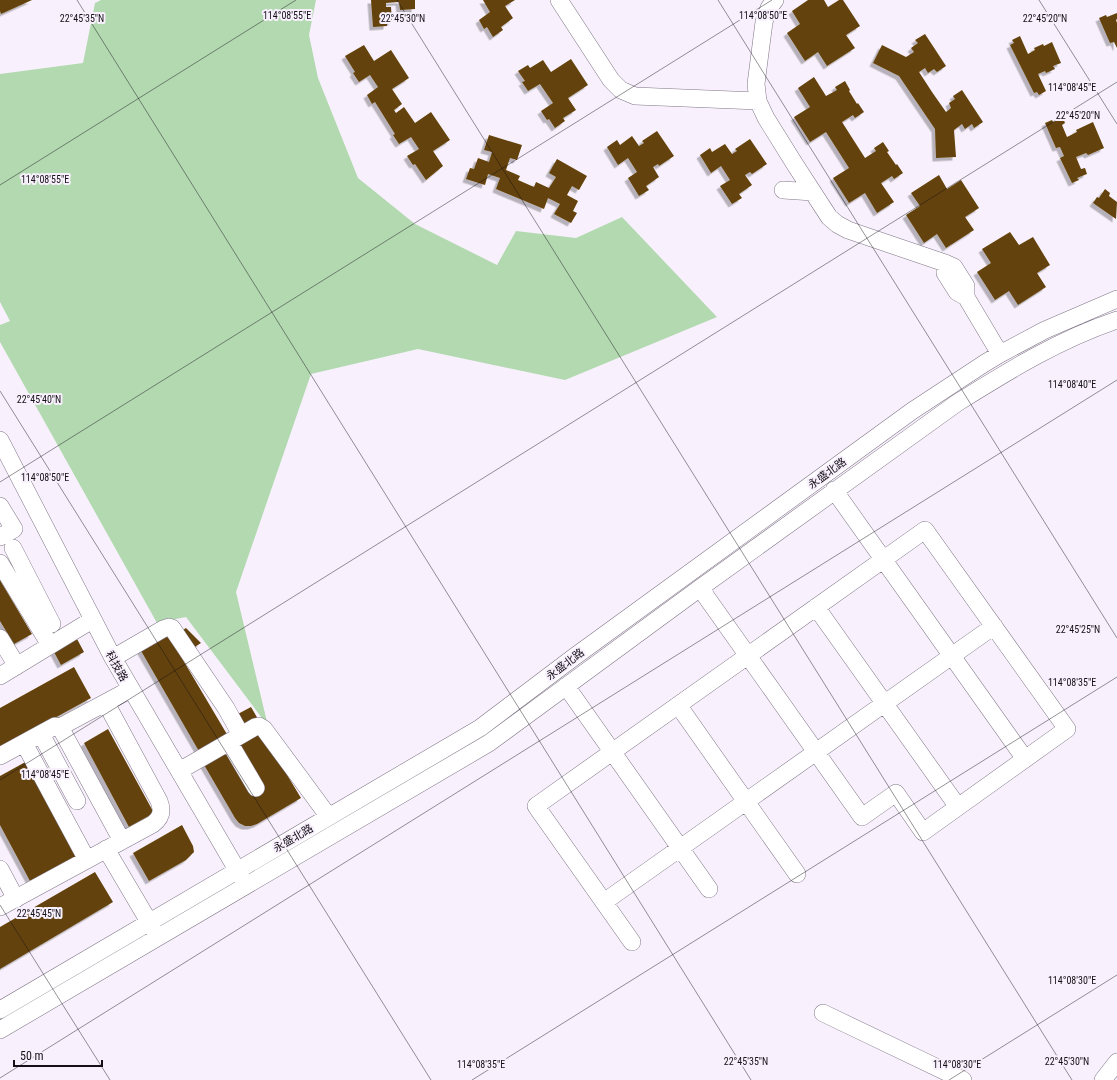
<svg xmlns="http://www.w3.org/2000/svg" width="1117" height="1080" viewBox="0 0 1117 1080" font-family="'Roboto Condensed','Noto Sans SC',sans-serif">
<defs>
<filter id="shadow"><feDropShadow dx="-3.5" dy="3.5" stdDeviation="0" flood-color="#0004"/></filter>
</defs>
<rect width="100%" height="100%" fill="#f8f1fd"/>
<!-- green -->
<path fill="#b3d9b0" d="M 101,0 L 316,0 L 309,35 L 318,78 L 358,178 L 415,224 L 497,265 L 516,231 L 576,238 L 622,217 L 717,317 L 565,380 L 418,349 L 311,374 L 236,592 L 268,726 L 186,617 L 157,623 L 0,342 L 0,325 L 10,321 L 0,302 L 0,74 L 83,63 L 95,3 Z"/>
<!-- building -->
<path fill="#644308" filter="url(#shadow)" d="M 0,0 L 32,0 L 1,14 L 0,11 Z
M 371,0 L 415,0 L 415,9 L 400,10 L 399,2 L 386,3 L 386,7 L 391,7 L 392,22 L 387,22 L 387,26 L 373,27 Z
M 483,0 L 515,0 L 505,6 L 513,18 L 501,27 L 503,30 L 493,37 L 487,27 L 484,29 L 479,20 L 490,12 Z
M 808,0 L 824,0 L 828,7 L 839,0 L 843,0 L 860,26 L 846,35 L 855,48 L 827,66 L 818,52 L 805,61 L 787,33 L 800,24 L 792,11 Z
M 1117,13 L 1117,19 L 1116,20 L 1117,23 L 1117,48 L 1114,42 L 1110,43 L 1099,18 L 1106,15 L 1107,17 Z
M 925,34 L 946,66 L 937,72 L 934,69 L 928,73 L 925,68 L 919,72 L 932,92 L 946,112 L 951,108 L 949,103 L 955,99 L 953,96 L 962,90 L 983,122 L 974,128 L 972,124 L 965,129 L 962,124 L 954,130 L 956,157 L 936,158 L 935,129 L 899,76 L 873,63 L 882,45 L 906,57 L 914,52 L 911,48 L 918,43 L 915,40 Z
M 1020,36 L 1028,54 L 1035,50 L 1034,48 L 1043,44 L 1044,46 L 1052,42 L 1061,63 L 1053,66 L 1055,69 L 1046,73 L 1045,71 L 1038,74 L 1046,91 L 1039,95 L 1037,92 L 1034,93 L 1010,45 L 1014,43 L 1012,40 Z
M 364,45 L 374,61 L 391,50 L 409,78 L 392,89 L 402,104 L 394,110 L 396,113 L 404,107 L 415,123 L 431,112 L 450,140 L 433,151 L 443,166 L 426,180 L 415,164 L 413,165 L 407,156 L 419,149 L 411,137 L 399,144 L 393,135 L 395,134 L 375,102 L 372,104 L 367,95 L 378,87 L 370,75 L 359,82 L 353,73 L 355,72 L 345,56 Z
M 571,59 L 588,85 L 568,98 L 576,110 L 563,118 L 565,121 L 555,128 L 549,119 L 547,120 L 541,111 L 553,103 L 540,84 L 528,91 L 522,82 L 525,81 L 518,71 L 528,65 L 530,68 L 543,60 L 551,72 Z
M 814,77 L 826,96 L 837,90 L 835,87 L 845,81 L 850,90 L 849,91 L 857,104 L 858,103 L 864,112 L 855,118 L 853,115 L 842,122 L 865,158 L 876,151 L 874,148 L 883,142 L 889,151 L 887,152 L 896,165 L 897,164 L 903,173 L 894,179 L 892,176 L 881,183 L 894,202 L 877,213 L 865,193 L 849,203 L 833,178 L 849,168 L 826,132 L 810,142 L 794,117 L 810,107 L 798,88 Z
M 1063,118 L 1065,123 L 1062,125 L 1067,137 L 1077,132 L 1076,130 L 1093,122 L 1104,148 L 1088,155 L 1086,153 L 1076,157 L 1081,169 L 1085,168 L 1087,174 L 1077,178 L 1079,180 L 1072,183 L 1060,158 L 1064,156 L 1060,147 L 1056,148 L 1045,123 L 1052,120 L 1053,122 Z
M 657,131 L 674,156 L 659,166 L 658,164 L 653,167 L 659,177 L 646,186 L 649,190 L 639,196 L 628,178 L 637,172 L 628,158 L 618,165 L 607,147 L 617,140 L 620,145 L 632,136 L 639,146 L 644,143 L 642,141 Z
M 489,135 L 522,145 L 517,160 L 510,158 L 506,170 L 520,176 L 518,180 L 534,187 L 536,182 L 549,188 L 556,177 L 549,173 L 557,159 L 587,176 L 579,190 L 572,186 L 567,195 L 578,201 L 573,211 L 577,213 L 571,223 L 554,214 L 560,204 L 548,198 L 544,209 L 496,189 L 500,178 L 488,174 L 485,185 L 466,179 L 470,168 L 474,169 L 478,158 L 489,162 L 492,152 L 484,150 Z
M 750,139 L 767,164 L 752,174 L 750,172 L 745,175 L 752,185 L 739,194 L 742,198 L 732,204 L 720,186 L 730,180 L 721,166 L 711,173 L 700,155 L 710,148 L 712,152 L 725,144 L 732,154 L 737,151 L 735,149 Z
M 939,175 L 947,189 L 961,180 L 979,208 L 965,217 L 974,230 L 946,248 L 937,234 L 924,243 L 906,215 L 920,206 L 911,193 Z
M 1105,189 L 1110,193 L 1109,196 L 1117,202 L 1116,219 L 1093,203 L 1097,197 L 1099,198 Z
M 1010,232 L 1019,245 L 1033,237 L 1050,265 L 1037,273 L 1046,287 L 1018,305 L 1009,291 L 995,300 L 977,272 L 991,263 L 982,249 Z
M 0,580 L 32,634 L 14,644 L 0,621 Z
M 186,628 L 201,643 L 190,650 L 178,633 Z
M 167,633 L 228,736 L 200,753 L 140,649 Z
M 77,639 L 84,652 L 61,665 L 54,652 Z
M 74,667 L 91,698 L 0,748 L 0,708 Z
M 251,707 L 258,719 L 243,728 L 236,715 Z
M 108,729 L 154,813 L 129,827 L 84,743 Z
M 260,730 L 301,798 L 257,824 L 251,826 L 245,826 L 239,823 L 235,818 L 203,763 L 226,750 L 252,796 L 264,789 L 238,743 Z
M 29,760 L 80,854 L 30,881 L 0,825 L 0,776 Z
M 182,825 L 193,846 L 194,852 L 186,860 L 149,881 L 133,853 Z
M 95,872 L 113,902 L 0,969 L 0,927 Z"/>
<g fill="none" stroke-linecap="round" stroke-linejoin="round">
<!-- minor casing -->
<g stroke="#807687" stroke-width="18">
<path id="minor" d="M 559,0 L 611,80 L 621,90 L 635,96 L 758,101
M 775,0 L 769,8 L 764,22 L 756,84 L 758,101 L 766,118 L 794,163 L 829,217 L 837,224 L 848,230 L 945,263 L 954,267 L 966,286 L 966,297 L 957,292 L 945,273 L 945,263
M 783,190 L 813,192
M 966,297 L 1000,354
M 0,440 L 113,658 L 243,880
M 834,490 L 1025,759
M 0,506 L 14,529 L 0,537
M 13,548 L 52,624
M 0,563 L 50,645
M 816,607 L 958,807
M 0,638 L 17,666
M 113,658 L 163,629 L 169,627 L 172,628 L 226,708 L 241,735
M 0,676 L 92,620
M 566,686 L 709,889
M 678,705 L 797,874
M 60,727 L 131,689
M 41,734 L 77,801
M 229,742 L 256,788
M 24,743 L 87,860
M 0,756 L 55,726 L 60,727 L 122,841
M 179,771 L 255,727 L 259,726 L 264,729 L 329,817
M 106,849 L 155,932
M 0,869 L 16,899
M 604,902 L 994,626
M 0,907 L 153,824 C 161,818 163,811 159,801 L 106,703
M 632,942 L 536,806 C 666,714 796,622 925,530 L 1067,729 L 923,832 L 896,793 L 862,817 C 808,741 754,664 700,588
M 0,1010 L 480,728 L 574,657 L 912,411 L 985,363 L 1000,354 L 1045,330 L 1117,299
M 823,1013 L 963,1080
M 0,1030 L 489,743 L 700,588 L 957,403 C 1008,371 1060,339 1117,320
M 1103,1080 L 1117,1062"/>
</g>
<!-- minor -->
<use href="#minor" stroke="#fff" stroke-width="17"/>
</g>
<!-- ticks -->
<path fill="none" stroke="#141016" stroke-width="1" stroke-opacity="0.45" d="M 77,0 L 751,1080M 397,0 L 1072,1080M 718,0 L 1117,638M 1039,0 L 1117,124M 0,185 L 296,0M 0,391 L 431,1080M 0,482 L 772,0M 0,780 L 1117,82M 0,905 L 110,1080M 0,1078 L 1117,380M 472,1080 L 1117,677M 949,1080 L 1117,975"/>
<g text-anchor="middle" stroke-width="4" stroke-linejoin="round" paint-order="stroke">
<!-- street labels -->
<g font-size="11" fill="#141016" stroke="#f8f1fd">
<text transform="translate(827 473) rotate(-36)" y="4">永盛北路</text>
<text transform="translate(565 664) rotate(-37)" y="4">永盛北路</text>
<text transform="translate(117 666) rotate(61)" y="4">科技路</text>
<text transform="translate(293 838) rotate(-30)" y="4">永盛北路</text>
</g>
</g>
<g font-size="10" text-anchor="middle" fill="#141016" stroke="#f8f1fd" stroke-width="4" stroke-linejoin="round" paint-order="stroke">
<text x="763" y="19">114°08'50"E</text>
<text x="287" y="19">114°08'55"E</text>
<text x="82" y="22">22°45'35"N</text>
<text x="403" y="22">22°45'30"N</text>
<text x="1045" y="22">22°45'20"N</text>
<text x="1072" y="91">114°08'45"E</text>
<text x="1078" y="119">22°45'20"N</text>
<text x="45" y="183">114°08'55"E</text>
<text x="1072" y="388">114°08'40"E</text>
<text x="39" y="403">22°45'40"N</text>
<text x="45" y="481">114°08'50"E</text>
<text x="1078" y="633">22°45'25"N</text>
<text x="1072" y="686">114°08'35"E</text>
<text x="45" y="778">114°08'45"E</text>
<text x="39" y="917">22°45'45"N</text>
<text x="1072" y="984">114°08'30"E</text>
<text x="746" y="1065">22°45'35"N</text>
<text x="1067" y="1065">22°45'30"N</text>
<text x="481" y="1068">114°08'35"E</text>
<text x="957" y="1068">114°08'30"E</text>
</g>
<!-- scale -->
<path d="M14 1060v6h88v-6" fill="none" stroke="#141016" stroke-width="2"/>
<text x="20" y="1060" font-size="12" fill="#141016" stroke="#f8f1fd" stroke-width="3" paint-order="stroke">50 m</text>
</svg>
